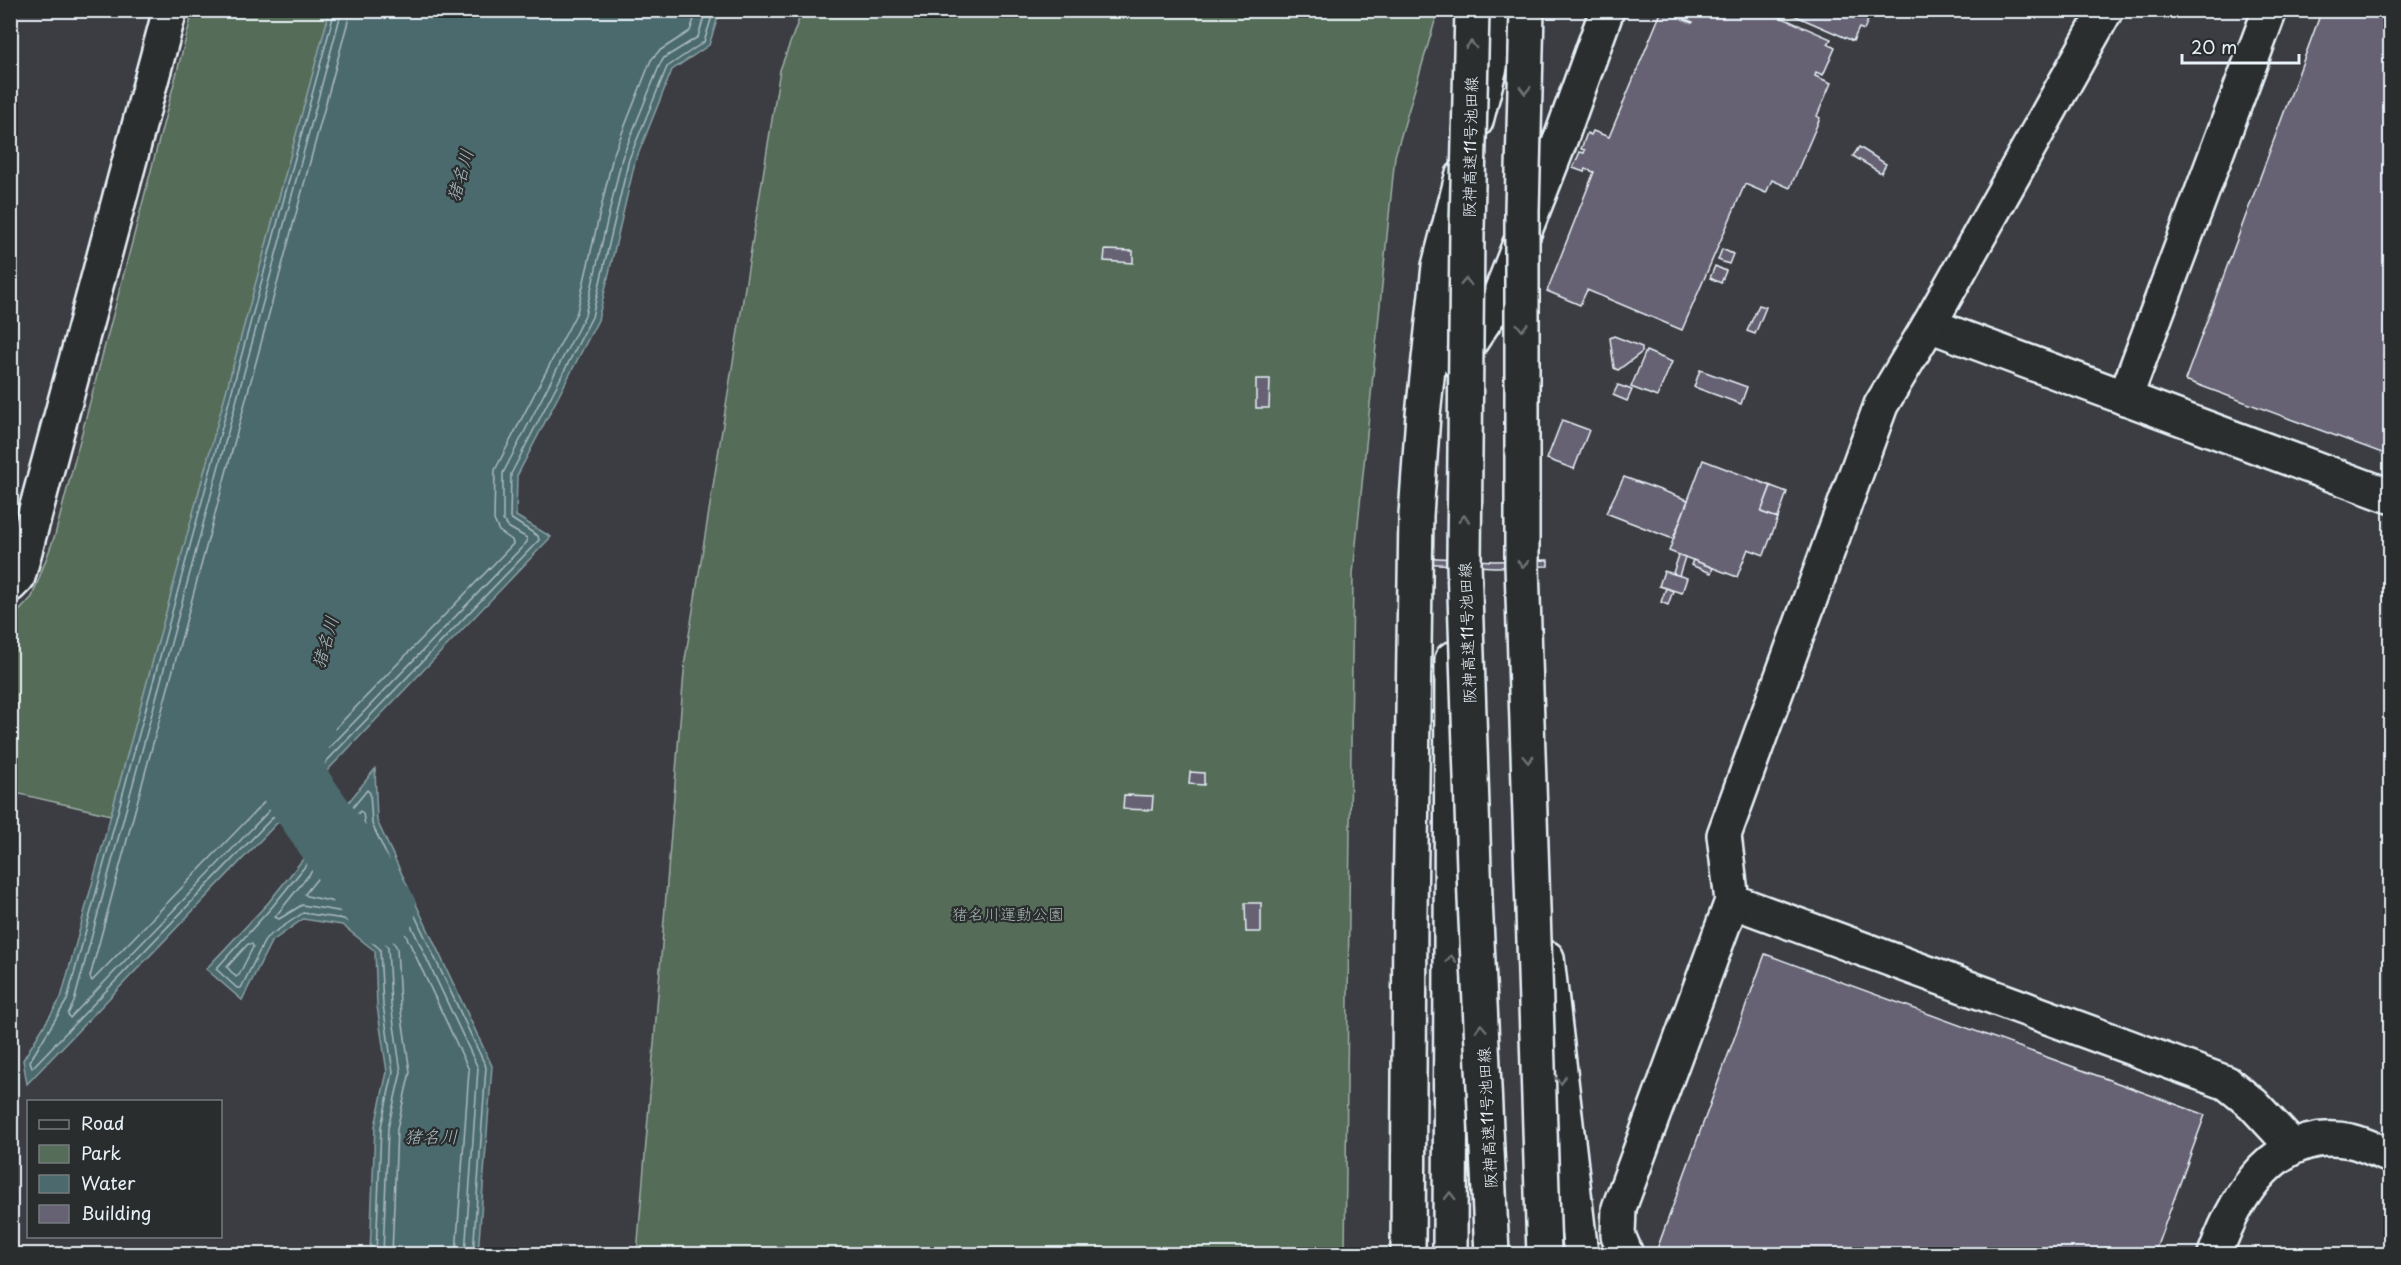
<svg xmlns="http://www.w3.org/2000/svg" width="2401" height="1265" font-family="'Playpen Sans','Klee One',sans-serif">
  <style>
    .green { fill: #556c58; stroke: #9eaea8; stroke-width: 1.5 }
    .water { fill: #4c6a6d; stroke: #8aa0a5; stroke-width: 1.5 }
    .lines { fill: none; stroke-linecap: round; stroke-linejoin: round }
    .shore { stroke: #aabbc0; stroke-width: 1.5 }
    .river { stroke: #4c6a6d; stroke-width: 70 }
    .building { fill: #666273; stroke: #e8f1f8; stroke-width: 1.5 }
    .minor-casing { stroke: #e8f1f8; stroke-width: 38 }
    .highway-casing { stroke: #e8f1f8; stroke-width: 38 }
    .minor { stroke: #2a2d2e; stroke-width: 33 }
    .highway { stroke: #2a2d2e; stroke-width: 33 }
    .highway-bridge-casing { stroke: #e8f1f8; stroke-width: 38; stroke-linecap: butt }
    .highway-bridge { stroke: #2a2d2e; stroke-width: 33 }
    .oneway { stroke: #6c7275 }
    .labels { text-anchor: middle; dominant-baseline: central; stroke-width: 4.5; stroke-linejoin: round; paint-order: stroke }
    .street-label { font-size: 16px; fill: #e8f1f8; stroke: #2a2d2e }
    .park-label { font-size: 16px; fill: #a6b5b0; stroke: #2a2d2e }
    .water-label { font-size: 18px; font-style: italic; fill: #aabbc0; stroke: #2a2d2e }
  </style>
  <rect width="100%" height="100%" fill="#3c3d43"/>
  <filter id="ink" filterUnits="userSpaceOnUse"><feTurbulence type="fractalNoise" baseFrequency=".0167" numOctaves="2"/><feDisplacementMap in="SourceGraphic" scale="12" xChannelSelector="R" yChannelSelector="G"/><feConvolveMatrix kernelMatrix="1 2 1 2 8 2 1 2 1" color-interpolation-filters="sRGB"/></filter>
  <g filter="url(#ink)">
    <g class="green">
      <polygon points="193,11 330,11 111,815 11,792 11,620 32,597 55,535"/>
      <polygon points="802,11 1438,11 1395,156 1353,574 1345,1254 637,1254 685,660 780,70"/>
    </g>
    <g class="water">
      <polygon points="330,10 720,11 709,45 672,70 635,162 598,320 517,476 516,516 551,537 27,1084 23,1060 61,998"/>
      <polygon points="375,769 377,821 492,1066 478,1254 370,1254 375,1126 387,1072 377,1006 375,951 342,925 303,919 271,942 242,1000 206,969 268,903"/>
    </g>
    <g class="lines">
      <g class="shore">
        <polyline points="335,10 67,1000 30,1061 32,1068 539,540 538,536 510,518 511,474 592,317 629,159 667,67 704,42 714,10"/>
        <polyline points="342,10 74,1002 68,1014 70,1018 527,542 527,538 508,527 503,520 503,473 585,315 622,158 660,64 664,58 698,37 706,10"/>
        <polyline points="351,10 90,977 92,981 513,544 512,540 499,531 494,520 495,470 577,312 613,156 651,60 659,51 690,31 697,10"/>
        <polygon points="248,944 252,944 253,947 239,975 236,977 227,967"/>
        <polyline points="376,1254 381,1127 393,1072 383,1005 380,949 344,919 303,913 266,938 241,988 237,988 216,969 272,907 367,790 370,793 372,824 486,1067 473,1254"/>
        <polyline points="383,1254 388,1128 401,1072 391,1005 388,948 383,941 344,912 302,905 279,919 275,917 360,811 363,813 365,827 478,1068 465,1254"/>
        <polyline points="392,1254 397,1129 410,1072 400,1004 397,948 389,934 353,906 307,896 305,894 355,831 358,833 469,1070 456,1254"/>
      </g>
      <polyline class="river" points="305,705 286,772 381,909"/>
    </g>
    <g class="building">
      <polygon points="1662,10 1692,23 1693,22 1685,19 1689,10 1764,10 1831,39 1828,44 1835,48 1823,75 1816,72 1815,76 1831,83 1817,116 1820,118 1790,188 1772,180 1766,193 1745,184 1682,330 1587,290 1580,305 1547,291 1594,172 1585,169 1584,172 1573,168 1580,152 1584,153 1585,150 1581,149 1587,133 1591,135 1593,131 1609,137"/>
      <polygon points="1782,10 1872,10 1864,30 1859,28 1853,41"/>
      <polygon points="2322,10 2390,10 2390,456 2185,380"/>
      <polygon points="1859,147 1886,164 1881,173 1853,156"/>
      <polygon points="1722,249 1733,254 1729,264 1718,260"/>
      <polygon points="1105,250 1133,251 1133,263 1104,261"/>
      <polygon points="1715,266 1726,271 1721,283 1710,278"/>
      <polygon points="1759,305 1766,307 1755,334 1747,331"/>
      <polygon points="1614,336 1642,347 1642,352 1618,370 1614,368 1610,338"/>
      <polygon points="1646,351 1672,362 1657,397 1631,387"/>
      <polygon points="1700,370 1747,387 1741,404 1694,387"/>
      <polygon points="1256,379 1270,379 1269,408 1256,408"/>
      <polygon points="1618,385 1632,390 1627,401 1613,395"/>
      <polygon points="1562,420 1589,430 1574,469 1547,459"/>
      <polygon points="1703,460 1771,486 1761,512 1778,518 1764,555 1748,549 1737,577 1669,551"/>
      <polygon points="1624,477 1688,500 1673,539 1606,513"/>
      <polygon points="1771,486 1787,492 1778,518 1761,512"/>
      <polygon points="1679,555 1685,557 1679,576 1673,573"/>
      <polygon points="1419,557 1494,561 1548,560 1548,566 1494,567 1419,563"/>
      <polygon points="1693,560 1713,568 1711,573 1691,565"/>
      <polygon points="1664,571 1687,578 1682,593 1659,586"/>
      <polygon points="1666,588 1673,591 1668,605 1661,602"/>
      <polygon points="1190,772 1204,773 1204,785 1189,784"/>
      <polygon points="1124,795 1153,796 1152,810 1123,809"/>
      <polygon points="1245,903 1261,903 1261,932 1246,932"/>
      <polygon points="1765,954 2205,1115 2154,1254 1663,1254 1656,1252"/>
    </g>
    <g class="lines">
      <g class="minor-casing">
        <g id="minor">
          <polyline points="2106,10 1929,325 2390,496"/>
          <polyline points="1476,121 1497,40 1508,10"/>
          <polyline points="1458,361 1497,302 1557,149 1607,10"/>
          <polyline points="2125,398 2270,10"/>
          <polyline points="10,585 18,577 170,10"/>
          <polyline points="1732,901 2227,1083 2253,1104 2293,1147"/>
          <polyline points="1408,1254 1410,912 1416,515 1423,415 1439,266 1462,177"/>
          <polyline points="1626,1254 1618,1235 1619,1208 1732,901 1724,835 1881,405 1929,325"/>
          <path d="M2215,1254c21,-59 62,-128 136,-113 13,3 27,10 39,15"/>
        </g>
      </g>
      <g class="highway-casing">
        <g id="highway">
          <polyline points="1547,958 1581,1254"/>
          <polyline points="1450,1254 1452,659"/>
        </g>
      </g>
      <use href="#minor" class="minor"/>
      <use href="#highway" class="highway"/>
      <g class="highway-bridge-casing">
        <g id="highway-bridge">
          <polyline points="1472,10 1467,228 1464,563 1475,899 1492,1254"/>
          <polyline points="1527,10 1522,211 1522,565 1544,1254"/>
        </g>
      </g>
      <use href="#highway-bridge" class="highway-bridge"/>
    </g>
    <defs><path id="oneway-chevron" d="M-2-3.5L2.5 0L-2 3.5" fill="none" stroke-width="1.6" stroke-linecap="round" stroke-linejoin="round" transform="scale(1.5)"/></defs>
    <g class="oneway">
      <use href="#oneway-chevron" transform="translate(1471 45) rotate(-89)"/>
      <use href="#oneway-chevron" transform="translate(1525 90) rotate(91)"/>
      <use href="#oneway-chevron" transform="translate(1466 282) rotate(-89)"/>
      <use href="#oneway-chevron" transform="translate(1522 327) rotate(90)"/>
      <use href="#oneway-chevron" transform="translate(1464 519) rotate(-89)"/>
      <use href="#oneway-chevron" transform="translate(1523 564) rotate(89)"/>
      <use href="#oneway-chevron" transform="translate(1528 759) rotate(88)"/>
      <use href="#oneway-chevron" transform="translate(1451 959) rotate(-90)"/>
      <use href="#oneway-chevron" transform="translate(1481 1028) rotate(-93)"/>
      <use href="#oneway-chevron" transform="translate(1561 1080) rotate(84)"/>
      <use href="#oneway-chevron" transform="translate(1450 1196) rotate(-90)"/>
    </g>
  </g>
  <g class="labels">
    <g class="street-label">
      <text transform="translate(1469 147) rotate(-89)">阪神高速11号池田線</text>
      <text transform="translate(1466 633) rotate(-92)">阪神高速11号池田線</text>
      <text transform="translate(1486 1118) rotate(-93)">阪神高速11号池田線</text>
    </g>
    <g class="park-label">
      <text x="1008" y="913">猪名川運動公園</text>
    </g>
    <g class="water-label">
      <text transform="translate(459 175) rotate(-74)">猪名川</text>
      <text transform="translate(324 642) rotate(-74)">猪名川</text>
      <text x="431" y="1135">猪名川</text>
    </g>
  </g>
  <rect width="2401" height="1265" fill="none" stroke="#2a2d2e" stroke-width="36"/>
  <rect x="18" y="18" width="2365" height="1229" fill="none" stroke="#e8f1f8" stroke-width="2" filter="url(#ink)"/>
  <rect x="27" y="1100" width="195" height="138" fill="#2a2d2e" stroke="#767b7f" stroke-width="1.5"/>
  <rect x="39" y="1120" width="30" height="9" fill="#2a2d2e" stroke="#767b7f" stroke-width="1.5"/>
  <text x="81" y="1130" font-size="18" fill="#e8f1f8">Road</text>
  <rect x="39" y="1145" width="30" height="18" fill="#556c58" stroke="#767b7f" stroke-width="1.5"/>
  <text x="81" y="1160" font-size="18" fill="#e8f1f8">Park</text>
  <rect x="39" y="1175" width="30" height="18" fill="#4c6a6d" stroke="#767b7f" stroke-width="1.5"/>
  <text x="81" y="1190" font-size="18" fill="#e8f1f8">Water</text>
  <rect x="39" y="1205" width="30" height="18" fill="#666273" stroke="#767b7f" stroke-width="1.5"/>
  <text x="81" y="1220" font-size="18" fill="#e8f1f8">Building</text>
  <path d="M2182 54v9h117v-9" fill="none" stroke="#e8f1f8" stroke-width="3"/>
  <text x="2191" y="54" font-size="18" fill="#e8f1f8" stroke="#2a2d2e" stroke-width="4.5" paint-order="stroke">20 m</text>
</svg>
